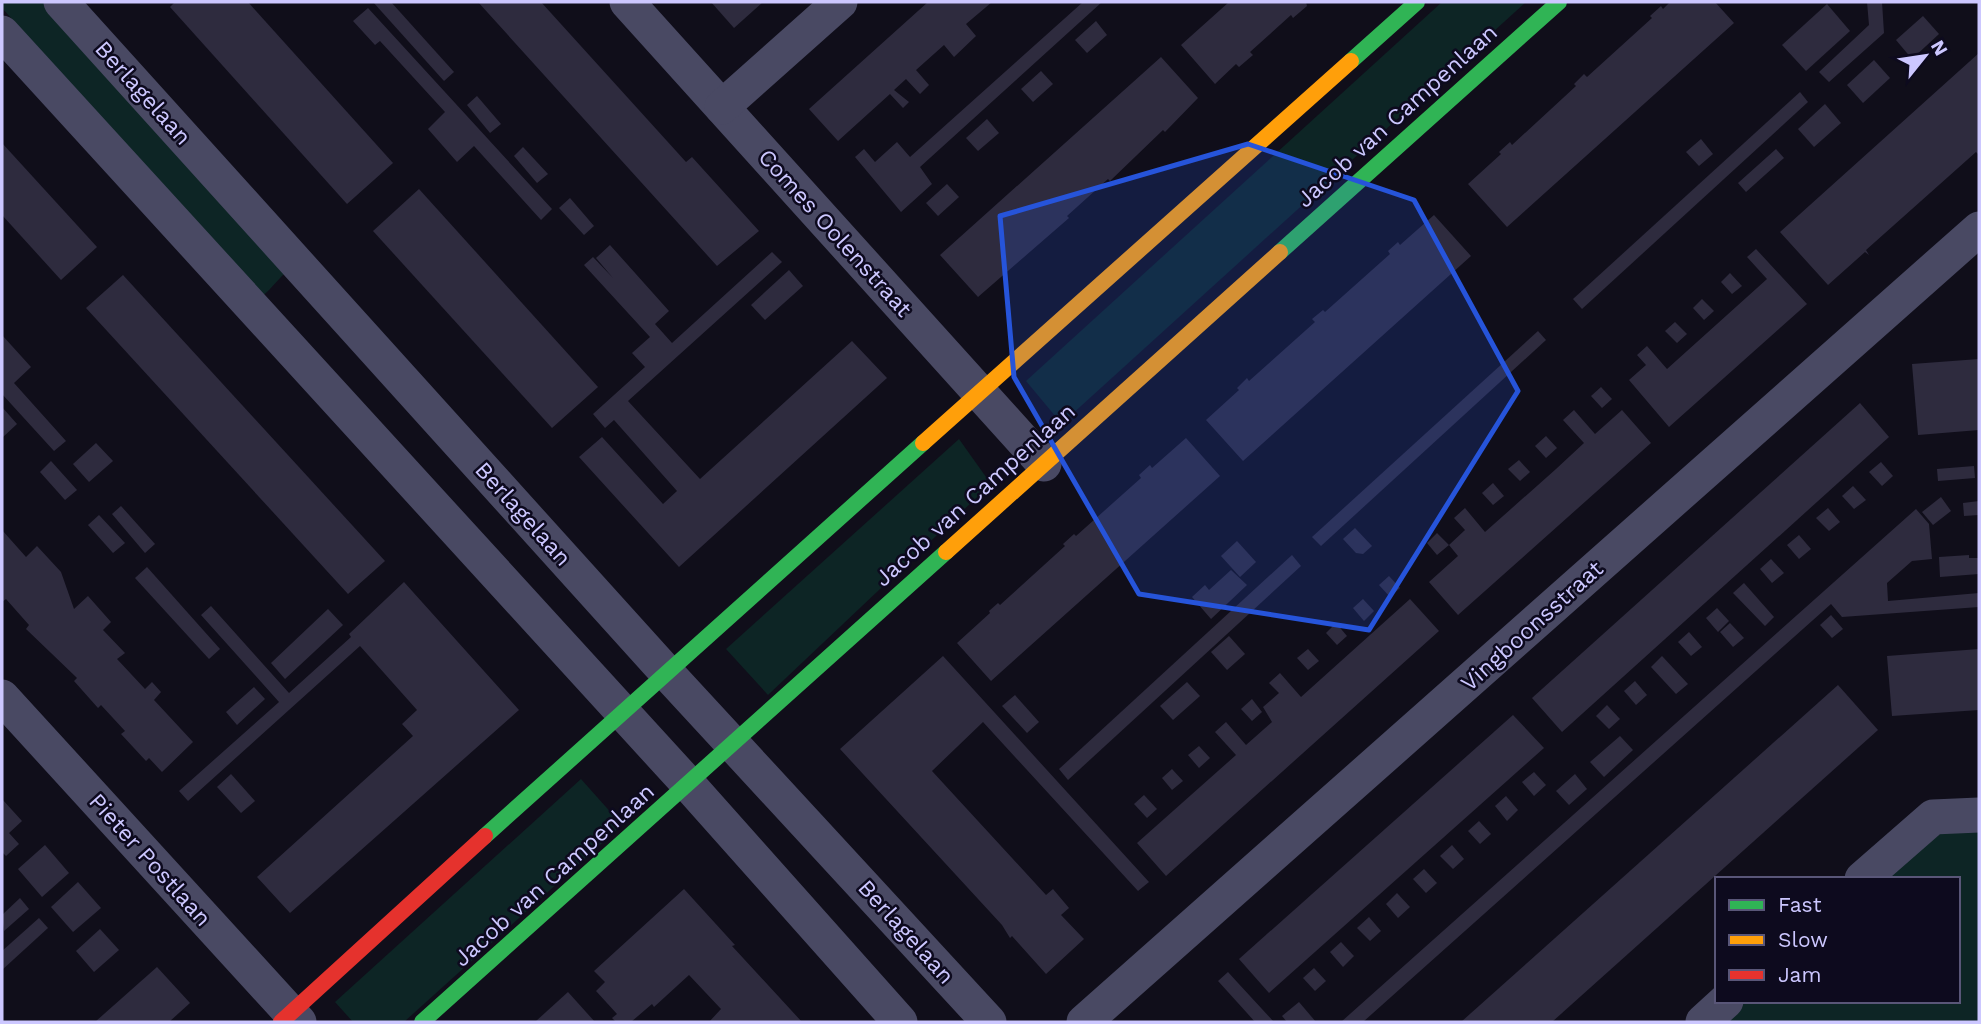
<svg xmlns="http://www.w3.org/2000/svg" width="1981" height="1024" font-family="'Work Sans',sans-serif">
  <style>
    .green { fill: #0d2525 }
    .building { fill: #2e2b3e }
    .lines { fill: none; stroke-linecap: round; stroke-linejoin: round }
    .street { stroke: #494963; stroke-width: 35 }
    .fast { stroke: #30b455; stroke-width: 16 }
    .slow { stroke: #ff9f0a; stroke-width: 16 }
    .jam { stroke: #e5322d; stroke-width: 16 }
    .marked { fill: #2654da; fill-opacity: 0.2; stroke: #2654da; stroke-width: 5; stroke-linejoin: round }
    .labels { text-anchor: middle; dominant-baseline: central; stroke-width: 5; stroke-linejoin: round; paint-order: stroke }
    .street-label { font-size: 23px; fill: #ccc7ff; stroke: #0d0a1e }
  </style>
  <rect width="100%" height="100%" fill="#100e1a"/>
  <g class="green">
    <path d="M2,2h42l245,268c-11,8 -16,18 -27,26l-260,-288z"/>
    <polygon points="1442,2 1526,2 1070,416 1056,417 1026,381"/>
    <polygon points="959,439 991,484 768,695 726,649"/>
    <polygon points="581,779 622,825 404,1022 353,1022 335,1002"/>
    <polygon points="1979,830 1979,1022 1722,1022 1746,1001 1958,1001 1958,879 1884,879 1941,833"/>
  </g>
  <g class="building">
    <polygon points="175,2 248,2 393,163 347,204 170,7"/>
    <polygon points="373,2 391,2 454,72 444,81"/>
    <polygon points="478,2 541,2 686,162 692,157 759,231 717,266"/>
    <polygon points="711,2 763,2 734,28"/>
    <polygon points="928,2 992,2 966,24 976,36 954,57 944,45 916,70 929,85 920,94 906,79 894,90 909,102 903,108 890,94 838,141 809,109"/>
    <polygon points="1083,2 1102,2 920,167 932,184 901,212 855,157 864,149 875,162 897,142 910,157"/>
    <polygon points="1229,2 1306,2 1307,6 1293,18 1291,15 1250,52 1253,55 1239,67 1236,64 1215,84 1181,45"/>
    <polygon points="1670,2 1715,2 1734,23 1507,227 1468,184 1501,154 1499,152 1510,142 1512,145 1576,86 1574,84 1584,74 1587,77 1652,18 1650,16 1661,6 1663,9"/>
    <polygon points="1867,2 1882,2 1884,33 1829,82 1819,72 1869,25"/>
    <polygon points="1827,4 1850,31 1806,71 1782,45"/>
    <polygon points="368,8 552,209 541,220 474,146 457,162 428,129 445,112 380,41 375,45 353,21"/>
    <polygon points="1923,16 1939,34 1912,59 1896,40"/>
    <polygon points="1096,21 1107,35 1087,53 1075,40"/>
    <polygon points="1979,53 1979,155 1976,152 1866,250 1869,255 1865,252 1828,285 1780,232"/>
    <polygon points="1161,57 1198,98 1165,132 1163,130 1110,181 1108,179 1067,216 1069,218 978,297 940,255"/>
    <polygon points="1874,60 1890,78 1863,103 1847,85"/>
    <polygon points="1041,71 1053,84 1033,102 1021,89"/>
    <polygon points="1800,92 1808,102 1582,309 1573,299"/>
    <polygon points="477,96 501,124 490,133 467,105"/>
    <polygon points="1825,104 1841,123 1814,147 1798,129"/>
    <polygon points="987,119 999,133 978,151 966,138"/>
    <polygon points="1701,139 1713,154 1699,166 1686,152"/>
    <polygon points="2,143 97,247 61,280 2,215"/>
    <polygon points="523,147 548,174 537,183 514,156"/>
    <polygon points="1776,149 1784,158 1746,192 1738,183"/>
    <polygon points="947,184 959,197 938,216 926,203"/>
    <polygon points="419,189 598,387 552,428 373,231"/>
    <polygon points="570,198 594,226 584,235 559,208"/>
    <polygon points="1434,215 1471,256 1243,461 1206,420 1239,390 1237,388 1247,378 1249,381 1315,322 1312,319 1323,310 1325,312 1390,254 1388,251 1398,242 1400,245"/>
    <polygon points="610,245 669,311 655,324 672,343 772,252 782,262 628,401 700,479 852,341 887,378 679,567 579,457 602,437 663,504 677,491 614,420 605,428 593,414 645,367 632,353 650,337 584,265 593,257 613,278 596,258"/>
    <polygon points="1756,249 1807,304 1669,427 1629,380 1646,365 1637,355 1647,346 1667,369 1767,279 1747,257"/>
    <polygon points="789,270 803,286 765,320 751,305"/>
    <polygon points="1730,273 1742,286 1732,294 1721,282"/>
    <polygon points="123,275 385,561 348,594 86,308"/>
    <polygon points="1702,299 1714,311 1704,320 1693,308"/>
    <polygon points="1675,322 1687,334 1677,343 1665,331"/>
    <polygon points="1538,331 1546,340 1321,546 1312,537"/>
    <polygon points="2,335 31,367 14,383 66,441 54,451 2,394"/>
    <polygon points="1979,359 1979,430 1918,435 1912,364"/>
    <polygon points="1601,387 1612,399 1602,408 1591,396"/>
    <polygon points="1860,403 1889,437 1562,732 1532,698"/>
    <polygon points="2,407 17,424 2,438"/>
    <polygon points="1574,410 1595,434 1622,410 1651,443 1458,615 1429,582 1458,556 1449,545 1437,555 1427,543 1437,533 1449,545 1465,530 1454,518 1465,508 1485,532 1556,469 1584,443 1563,420"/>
    <polygon points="1546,436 1557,448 1546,458 1535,446"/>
    <polygon points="1186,438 1220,476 991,681 957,643 990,613 989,611 998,603 1000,605 1065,546 1063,544 1074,534 1076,536 1141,478 1139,475 1150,465 1152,468"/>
    <polygon points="96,443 113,461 89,482 73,464"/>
    <polygon points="1519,460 1530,472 1520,481 1508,469"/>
    <polygon points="51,461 77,490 65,500 40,472"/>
    <polygon points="1881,462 1893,476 1882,486 1869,472"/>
    <polygon points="1974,466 1975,478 1938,481 1937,469"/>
    <polygon points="1493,483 1504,496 1493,505 1482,493"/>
    <polygon points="1853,486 1866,500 1854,509 1842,496"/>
    <polygon points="1941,497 1951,511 1933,525 1922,512"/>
    <polygon points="1979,501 1979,515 1964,516 1963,503"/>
    <polygon points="121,506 155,544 145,553 112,514"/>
    <polygon points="1828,508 1840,522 1829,531 1816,518"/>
    <polygon points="1916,509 1929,524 1932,559 1912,561 1887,583 1888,601 1979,593 1979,607 1842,617 1831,604 1363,1022 1341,1022"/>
    <polygon points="99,515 125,543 113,553 88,525"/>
    <polygon points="1355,528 1372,546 1363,554 1356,553 1343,539"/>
    <polygon points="2,530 26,557 37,546 61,572 74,609 88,596 111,622 103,630 125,653 117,659 145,689 152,682 161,692 154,700 193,742 162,772 149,758 146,761 121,734 125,731 101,705 98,708 74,681 77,678 75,676 26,629 29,625 6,599 2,602"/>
    <polygon points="1799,535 1811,549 1799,559 1787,545"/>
    <polygon points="1237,541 1256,562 1240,577 1221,556"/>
    <polygon points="1292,555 1301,566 1068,780 1059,769"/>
    <polygon points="1969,555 1969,558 1979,558 1979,574 1940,577 1939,557"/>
    <polygon points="1771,559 1784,573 1772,583 1760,569"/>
    <polygon points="147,567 220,649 209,659 135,578"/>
    <polygon points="1231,570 1247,585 1211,619 1192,597 1205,585 1209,590"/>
    <polygon points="1389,576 1400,588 1390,597 1379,585"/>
    <polygon points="404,582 519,710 290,913 257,877 413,736 402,724 417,710 360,646 188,801 179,791 279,702 201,615 211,606 289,693 351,637 349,634"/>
    <polygon points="1744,583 1774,617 1765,626 1733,593"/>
    <polygon points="1363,599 1374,611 1364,621 1353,608"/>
    <polygon points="1410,599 1439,631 1166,876 1137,843 1236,755 1215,732 1226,722 1246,745 1272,722 1263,707 1279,693 1269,683 1280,673 1301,697"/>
    <polygon points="1717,608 1729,621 1718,632 1706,618"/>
    <polygon points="328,609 343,625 285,679 271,663"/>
    <polygon points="1831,615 1843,629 1832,638 1820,625"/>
    <polygon points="1336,623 1347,636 1337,645 1326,633"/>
    <polygon points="1730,623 1744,638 1733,647 1720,632"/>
    <polygon points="1689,632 1702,647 1691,656 1678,642"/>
    <polygon points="1229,636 1245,654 1227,670 1211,652"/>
    <polygon points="1308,649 1319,661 1308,670 1297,658"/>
    <polygon points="1979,649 1979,710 1892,716 1887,656"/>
    <polygon points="943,656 1149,882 1138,891 983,722 932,771 1046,895 1053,889 1069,908 1061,915 1084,939 1046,974 1012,936 1010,938 1002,925 840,749"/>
    <polygon points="1662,656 1688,684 1676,694 1651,667"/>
    <polygon points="1635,681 1647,695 1636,705 1624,691"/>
    <polygon points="1187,682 1200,696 1173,720 1160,706"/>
    <polygon points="1838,685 1878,730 1552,1022 1461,1022"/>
    <polygon points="254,687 265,699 237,725 226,712"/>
    <polygon points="1015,695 1039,722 1027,733 1002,706"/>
    <polygon points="1252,699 1262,712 1252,721 1241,709"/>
    <polygon points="1607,705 1620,719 1609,729 1596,716"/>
    <polygon points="1513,715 1544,748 1269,993 1239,959"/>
    <polygon points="1620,736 1633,750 1604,777 1590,762"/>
    <polygon points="1199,746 1210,758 1199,768 1188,755"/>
    <polygon points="1172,769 1183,781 1172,790 1162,778"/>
    <polygon points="1534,772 1546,785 1534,796 1522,782"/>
    <polygon points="231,774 255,801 241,813 217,787"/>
    <polygon points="1575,774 1587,789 1569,805 1556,791"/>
    <polygon points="1144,795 1157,809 1147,818 1134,804"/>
    <polygon points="1506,796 1518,810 1507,821 1495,806"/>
    <polygon points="2,799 22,821 9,833 19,844 6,856 2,852"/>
    <polygon points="1479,821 1491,834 1480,844 1468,831"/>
    <polygon points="45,845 69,873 42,897 18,869"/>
    <polygon points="1452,845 1464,859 1453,869 1440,856"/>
    <polygon points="1424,869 1437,883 1426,893 1413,879"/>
    <polygon points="78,882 101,908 73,932 51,907"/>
    <polygon points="684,889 735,945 732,946 802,1022 709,1022 721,1009 689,975 654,1007 652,1004 631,1022 616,1022 612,1018 617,1014 596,991 605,982 594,971"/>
    <polygon points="1397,893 1410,907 1398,918 1386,904"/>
    <polygon points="20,898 29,909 4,931 2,915"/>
    <polygon points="1369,917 1381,931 1370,941 1357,928"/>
    <polygon points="39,918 48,928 2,970 2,951"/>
    <polygon points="100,929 119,950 94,972 76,951"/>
    <polygon points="1341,942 1354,956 1343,967 1330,952"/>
    <polygon points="157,967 190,1003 169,1022 95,1022"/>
    <polygon points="1314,968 1326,981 1315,991 1303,978"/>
    <polygon points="1228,972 1238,983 1274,1022 1255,1022 1247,1013 1218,981"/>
    <polygon points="568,992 595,1022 535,1022"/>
    <polygon points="1299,1002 1316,1022 1287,1022 1282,1016"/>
  </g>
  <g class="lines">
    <g class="street">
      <polyline points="61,2 667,673 989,1022"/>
      <polyline points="627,2 1044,464"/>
      <polyline points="2,33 689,785 900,1022"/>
      <polyline points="722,107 840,2"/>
      <polyline points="2,697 299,1022"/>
      <polyline points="1862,879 1933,817 1979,815"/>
      <polyline points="1084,1022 1979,229"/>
      <polyline points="1703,1022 1726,1001"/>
    </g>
    <g class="fast">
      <polyline points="1351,61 1417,2"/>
      <polyline points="1280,252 1559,2"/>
      <polyline points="485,836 923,443"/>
      <polyline points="422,1022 946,552"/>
    </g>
    <g class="slow">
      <polyline points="923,443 1351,61"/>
      <polyline points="946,552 1280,252"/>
    </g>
    <polyline class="jam" points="281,1022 485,836"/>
  </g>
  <path class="marked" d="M1248,144l166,56 104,191 -149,239 -230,-36 -125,-217 -14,-161z"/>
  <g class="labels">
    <g class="street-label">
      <text transform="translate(143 93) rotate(48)">Berlagelaan</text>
      <text transform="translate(1397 116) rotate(-42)">Jacob van Campenlaan</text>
      <text transform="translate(835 233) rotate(48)">Comes Oolenstraat</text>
      <text transform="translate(975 495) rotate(-42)">Jacob van Campenlaan</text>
      <text transform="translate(523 514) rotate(48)">Berlagelaan</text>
      <text transform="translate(1532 626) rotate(-42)">Vingboonsstraat</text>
      <text transform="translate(150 860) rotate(48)">Pieter Postlaan</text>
      <text transform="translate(554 875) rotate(-42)">Jacob van Campenlaan</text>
      <text transform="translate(906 932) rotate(48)">Berlagelaan</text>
    </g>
  </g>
  <rect width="1981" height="1024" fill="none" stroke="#ccc7ff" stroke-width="7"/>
  <rect x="1715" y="877" width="245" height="126" fill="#0d0a1e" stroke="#595678" stroke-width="2"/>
  <rect x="1729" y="900" width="35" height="10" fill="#30b455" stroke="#595678" stroke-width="2"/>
  <text x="1778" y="912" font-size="21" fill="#ccc7ff">Fast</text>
  <rect x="1729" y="935" width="35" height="10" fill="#ff9f0a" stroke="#595678" stroke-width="2"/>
  <text x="1778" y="947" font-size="21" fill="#ccc7ff">Slow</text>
  <rect x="1729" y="970" width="35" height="10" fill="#e5322d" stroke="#595678" stroke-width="2"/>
  <text x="1778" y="982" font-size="21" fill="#ccc7ff">Jam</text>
  <g transform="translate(1925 56) rotate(60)" stroke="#0d0a1e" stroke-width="5" paint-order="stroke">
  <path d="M0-5L12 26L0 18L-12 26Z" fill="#ccc7ff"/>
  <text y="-10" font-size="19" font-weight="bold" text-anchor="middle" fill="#ccc7ff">N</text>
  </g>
</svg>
